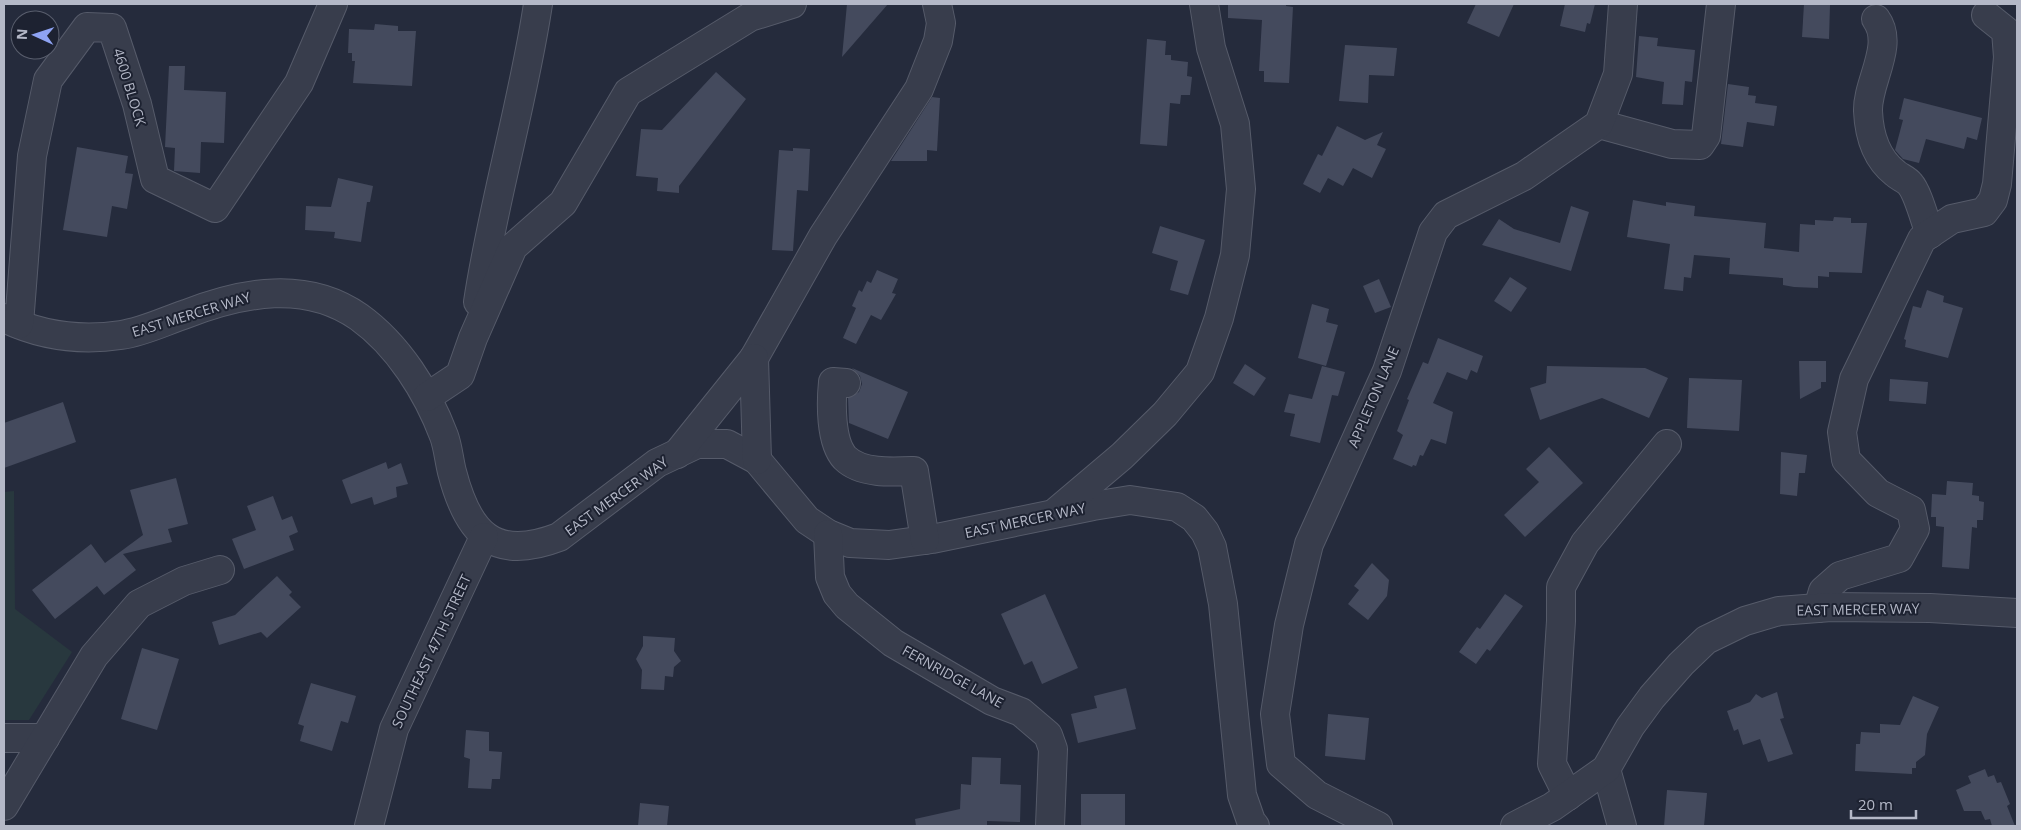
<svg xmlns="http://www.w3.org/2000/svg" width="2021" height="830" font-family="'Open Sans',sans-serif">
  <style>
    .green { fill: #28383e }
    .building { fill: #444a5d }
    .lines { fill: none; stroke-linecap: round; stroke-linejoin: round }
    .minor-casing { stroke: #565b6a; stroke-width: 30 }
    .minor { stroke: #383d4c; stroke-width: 28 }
    .labels { text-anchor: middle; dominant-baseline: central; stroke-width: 4; stroke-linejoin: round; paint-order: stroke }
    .street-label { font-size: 14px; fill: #b4b8c7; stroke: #1d2231 }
  </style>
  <rect width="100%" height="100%" fill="#252b3c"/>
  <polygon class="green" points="14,491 15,609 72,652 29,720 4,720 4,492"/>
  <g class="building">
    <polygon points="847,4 888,4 842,57"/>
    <polygon points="1228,4 1286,4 1286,6 1293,7 1289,83 1264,82 1264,71 1259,71 1262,20 1228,18"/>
    <polygon points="1476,4 1514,4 1499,37 1467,23"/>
    <polygon points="1565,4 1595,4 1590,24 1587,23 1585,32 1560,26"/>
    <polygon points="1804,4 1830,5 1829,39 1802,37"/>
    <polygon points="375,24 398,26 398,31 416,31 412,86 353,83 355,61 352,61 352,53 348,53 349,29 374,30"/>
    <polygon points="1639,36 1658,38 1657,46 1695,50 1692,82 1685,81 1683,105 1662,104 1664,82 1636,77"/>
    <polygon points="1147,39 1166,41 1165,55 1171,55 1171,60 1188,62 1187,76 1192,77 1190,95 1181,95 1180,104 1170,103 1167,146 1140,144"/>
    <polygon points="1345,45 1397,48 1394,76 1369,75 1368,103 1339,101"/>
    <polygon points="169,66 185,66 184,90 226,92 224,143 201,142 200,173 174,171 175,148 165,147"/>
    <polygon points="716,72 746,99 679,186 679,193 657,191 658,178 636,176 641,129 662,130"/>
    <polygon points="1728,84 1749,87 1748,95 1756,96 1755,103 1777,106 1774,126 1747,122 1743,147 1721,144"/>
    <polygon points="932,97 940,98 937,151 927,150 927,161 891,161"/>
    <polygon points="1904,98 1982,118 1977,140 1967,137 1964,149 1926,139 1919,163 1903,159 1895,150 1903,120 1899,119"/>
    <polygon points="1337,126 1365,140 1383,132 1377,145 1386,149 1372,178 1353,168 1343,186 1328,178 1320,193 1303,184 1318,154 1322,156"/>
    <polygon points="77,147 128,156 125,173 133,174 127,209 112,206 107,237 63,230"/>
    <polygon points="793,148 810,149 808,191 797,190 793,251 772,250 779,150 793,151"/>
    <polygon points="338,178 373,186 370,202 367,202 361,242 334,238 335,232 305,230 306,206 331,207"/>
    <polygon points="1633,200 1666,206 1666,202 1695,206 1694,216 1766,223 1764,248 1799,252 1800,224 1815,225 1815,220 1833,221 1834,217 1851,218 1851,223 1867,223 1862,273 1829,272 1829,277 1818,276 1818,288 1794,287 1783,285 1783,278 1729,274 1730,258 1694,255 1691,278 1684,277 1683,291 1664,289 1670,244 1627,237"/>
    <polygon points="1571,206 1589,212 1571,271 1482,245 1499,219 1514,229 1560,243"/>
    <polygon points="1160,226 1205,240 1188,295 1170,290 1178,261 1152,253"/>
    <polygon points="877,270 898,279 892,293 896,294 881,320 871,315 856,344 843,338 856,308 852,306 859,290 862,292 867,281 871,283"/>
    <polygon points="1510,277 1527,288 1511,312 1494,301"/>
    <polygon points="1379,279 1391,307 1375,313 1363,286"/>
    <polygon points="1927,290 1944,296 1943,302 1963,308 1948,358 1905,347 1906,340 1904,339 1913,306 1921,308"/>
    <polygon points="1312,304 1329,309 1326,322 1338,325 1326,366 1298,358"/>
    <polygon points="1438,338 1483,356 1477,373 1471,370 1467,380 1447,372 1433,403 1453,412 1446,444 1431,439 1423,456 1420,455 1416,466 1413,465 1412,467 1393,459 1403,435 1397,431 1409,400 1407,399 1423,362 1428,364"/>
    <polygon points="1799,361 1826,361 1826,382 1821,382 1821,388 1800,399"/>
    <polygon points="1245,364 1266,378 1254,396 1233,383"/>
    <polygon points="1322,366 1345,372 1338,396 1332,395 1320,443 1290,436 1295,414 1284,412 1289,394 1312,399"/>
    <polygon points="1547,366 1645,368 1668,378 1649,418 1602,398 1540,420 1530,388 1546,383"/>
    <polygon points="852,368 908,392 888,439 849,423 848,398 859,392 862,384 860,376"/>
    <polygon points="1689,378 1742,380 1739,431 1687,428"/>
    <polygon points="1890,379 1928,382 1926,404 1889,401"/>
    <polygon points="63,402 76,442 4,468 4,423"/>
    <polygon points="1549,447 1583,483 1525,537 1504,515 1539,482 1526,469"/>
    <polygon points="1781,452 1807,455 1805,473 1799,473 1797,496 1780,494"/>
    <polygon points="386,462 388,469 401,463 408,484 396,487 397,497 374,505 372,497 351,504 342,480"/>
    <polygon points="176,478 188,524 168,529 172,542 123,554 136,570 104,595 97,586 55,619 32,590 91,544 105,563 143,535 130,490"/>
    <polygon points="1947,481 1973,483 1972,495 1979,496 1979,501 1984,502 1983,520 1977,520 1977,528 1972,527 1969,569 1942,567 1944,527 1936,526 1936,517 1931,517 1932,494 1946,495"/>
    <polygon points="273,496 282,520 292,516 298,532 289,536 294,550 244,569 232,539 256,530 247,506"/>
    <polygon points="1372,563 1389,580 1387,596 1368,620 1348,604 1359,590 1354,586"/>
    <polygon points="277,576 292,592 289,595 301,607 267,638 261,632 219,645 212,622 235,615"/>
    <polygon points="1045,594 1078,668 1042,684 1032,661 1024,665 1001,614"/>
    <polygon points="1505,594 1523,606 1490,651 1487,649 1476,664 1459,652 1477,627 1480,629"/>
    <polygon points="643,636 675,638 674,651 681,661 674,667 673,677 665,676 664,690 641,689 642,670 636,659 643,646"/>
    <polygon points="142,648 179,659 157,730 121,719"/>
    <polygon points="311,683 356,696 348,723 341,721 332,751 300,741 304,726 298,724"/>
    <polygon points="1126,688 1136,729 1078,743 1071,714 1097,708 1094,696"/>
    <polygon points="1777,692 1784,718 1780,719 1793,754 1768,762 1760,739 1743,745 1738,729 1734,731 1727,711 1750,702 1756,694 1762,698"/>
    <polygon points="1913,696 1939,707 1927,734 1925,755 1916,762 1916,768 1912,768 1912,774 1855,771 1856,744 1860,744 1861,732 1880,733 1880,724 1900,725"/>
    <polygon points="1328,714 1369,718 1365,760 1325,756"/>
    <polygon points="466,730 489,732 489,751 502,752 500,779 492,779 491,789 468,788 470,759 464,757"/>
    <polygon points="972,757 1001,758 1000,784 1021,785 1020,822 987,821 987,826 916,826 915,819 960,809 961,784 971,785"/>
    <polygon points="1985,769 1988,777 1994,775 1997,783 2001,782 2010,804 2007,806 2015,826 1992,826 1990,819 1985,820 1981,811 1964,811 1956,790 1971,783 1968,776"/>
    <polygon points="1667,790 1707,793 1704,826 1664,826"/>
    <rect x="1081" y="794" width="44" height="32"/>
    <polygon points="640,803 669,806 667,826 638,826"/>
  </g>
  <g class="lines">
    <g class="minor-casing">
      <g id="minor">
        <path d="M1876,19c19,26 -9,63 -8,92 1,24 8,47 27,62 4,4 11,6 15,11 8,9 15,37 20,50"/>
        <polyline points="1599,124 1672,144 1700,145 1706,136 1721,4"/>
        <path d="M478,302c15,-100 45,-198 60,-298"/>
        <path d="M4,318c37,18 76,23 117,17 22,-3 44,-14 65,-21 57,-22 120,-34 173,3 39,28 68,74 85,119 4,11 5,24 8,36 16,62 42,90 107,65l98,-74 40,-19h30l30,16 50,60 21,14 22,9 39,2 43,-6 161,-33 37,-6 47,7 17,11 11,14 7,15 11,57 19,191 9,26 4,5"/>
        <polyline points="19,324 32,156 48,80 87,27 112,28 137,104 155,179 215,208 299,83 333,4"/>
        <polyline points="754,358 823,236 919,89 938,41 941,23 937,4"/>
        <path d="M846,383l-13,-1c-2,20 -3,60 12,76 16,16 48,14 69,13l11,69"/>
        <polyline points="427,397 460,375 473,338 513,247 563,203 628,92 750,17 792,4"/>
        <polyline points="677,454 754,358 757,460"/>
        <polyline points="1057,511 1122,456 1165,414 1200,372 1219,318 1235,255 1241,189 1235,124 1211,48 1204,4"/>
        <polyline points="828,534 830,577 837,594 847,606 893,643 992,701 1021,712 1048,735 1053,749 1050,826"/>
        <polyline points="1818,608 1823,591 1840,576 1899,558 1915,529 1911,510 1878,493 1846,460 1842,432 1854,379 1922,239 1952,219 1984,212 1993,200 1997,184 2008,57 2006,31 1986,15"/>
        <polyline points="4,738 45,738"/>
        <polyline points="1606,769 1622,826"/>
        <polyline points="1568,796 1552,764 1561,621 1561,587 1585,543 1667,444"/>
        <polyline points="4,806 94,656 139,604 184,581 220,570"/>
        <polyline points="369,826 394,729 484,537"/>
        <polyline points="1378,826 1317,795 1281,764 1275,714 1289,625 1309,544 1387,371 1433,232 1446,215 1524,176 1599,124 1618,74 1623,4"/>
        <polyline points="1515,826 1552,807 1606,769 1630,727 1652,697 1681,664 1706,640 1745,621 1779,611 1831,607 1930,608 2017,613"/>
      </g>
    </g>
    <use href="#minor" class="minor"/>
  </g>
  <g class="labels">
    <g class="street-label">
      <text transform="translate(130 87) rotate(73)">4600 BLOCK</text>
      <text transform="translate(191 314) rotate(-17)">EAST MERCER WAY</text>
      <text transform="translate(1373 397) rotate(-67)">APPLETON LANE</text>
      <text transform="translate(616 496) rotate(-36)">EAST MERCER WAY</text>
      <text transform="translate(1025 520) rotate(-12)">EAST MERCER WAY</text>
      <text transform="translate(1858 609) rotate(-1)">EAST MERCER WAY</text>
      <text transform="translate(431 651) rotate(-65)">SOUTHEAST 47TH STREET</text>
      <text transform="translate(953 676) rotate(29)">FERNRIDGE LANE</text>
    </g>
  </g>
  <rect width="2021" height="830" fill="none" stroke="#b4b8c7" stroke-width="10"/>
  <g transform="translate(35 35) rotate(273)"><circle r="24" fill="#1d2231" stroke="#595e6d"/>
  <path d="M0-4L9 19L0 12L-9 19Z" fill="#8ea3f3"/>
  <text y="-8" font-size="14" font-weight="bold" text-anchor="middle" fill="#b4b8c7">N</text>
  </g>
  <path d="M1851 810v8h65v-8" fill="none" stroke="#b4b8c7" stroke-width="2.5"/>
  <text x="1858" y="810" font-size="15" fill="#b4b8c7" stroke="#1d2231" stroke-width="4" paint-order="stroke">20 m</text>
</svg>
